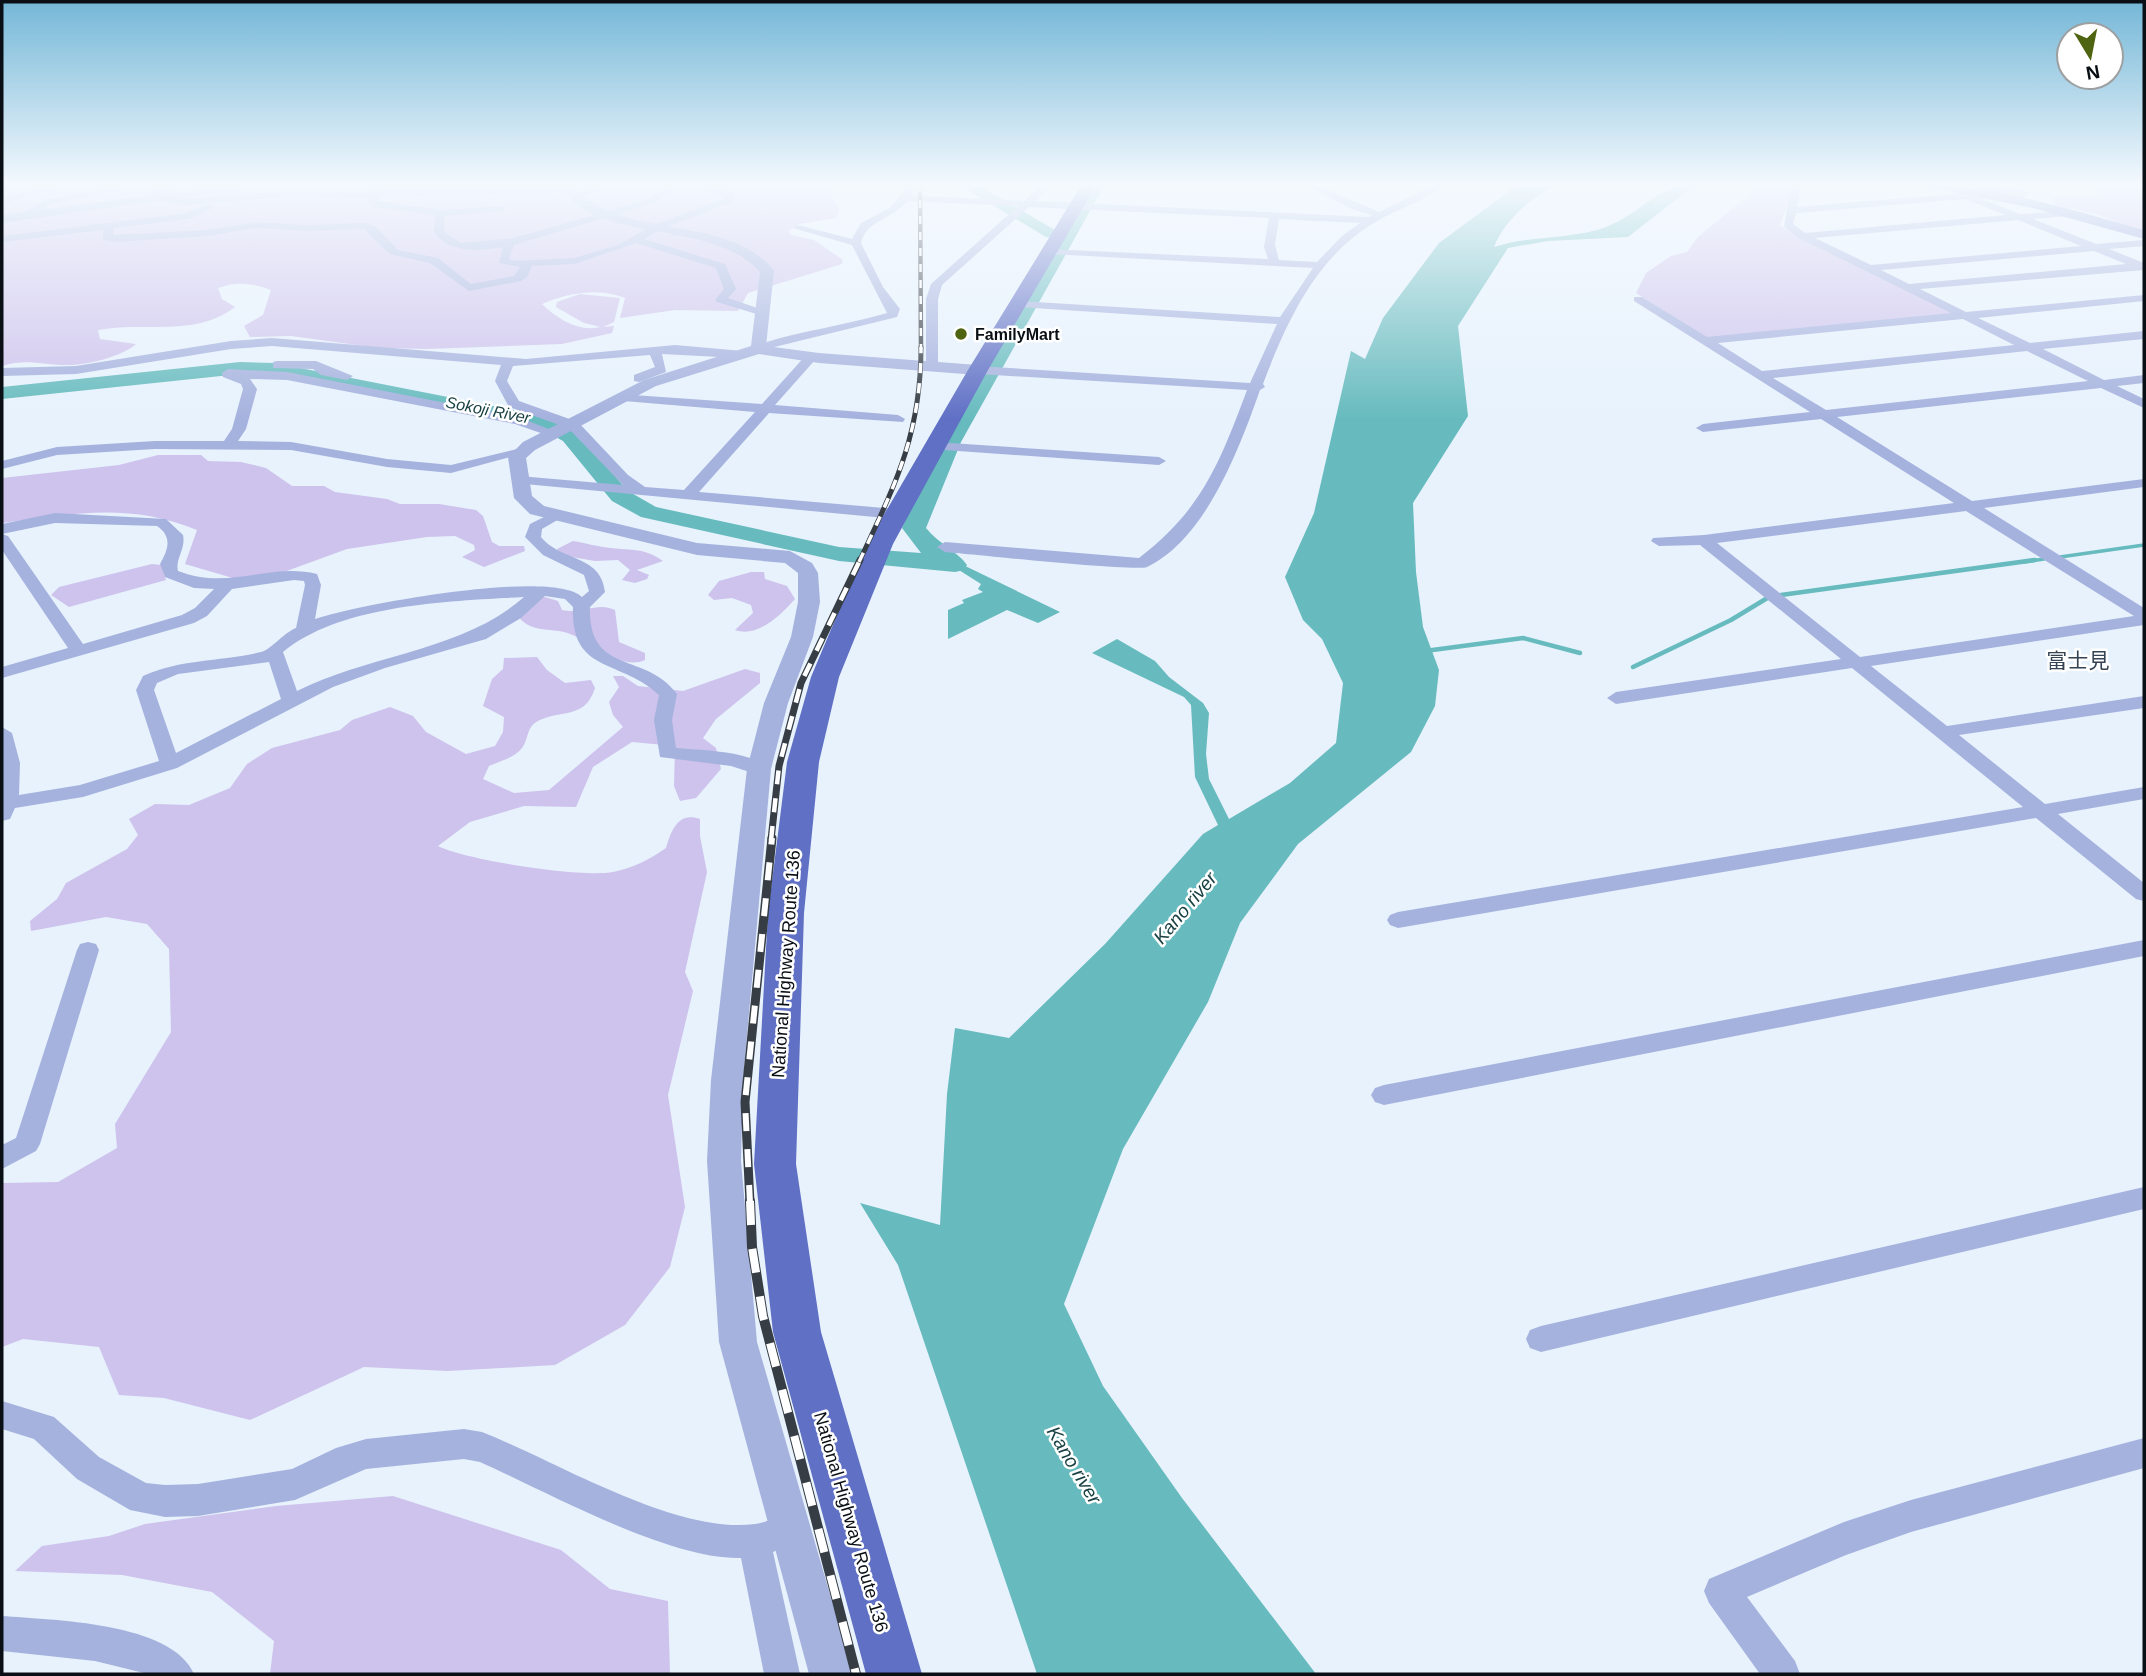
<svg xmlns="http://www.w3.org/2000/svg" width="2146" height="1676" font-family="Helvetica,'Noto Sans JP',sans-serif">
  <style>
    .green { fill: #cec3ec }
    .water { fill: #67bbbe }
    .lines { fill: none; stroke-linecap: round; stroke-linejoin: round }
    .stream-far1 { stroke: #67bbbe; stroke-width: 3.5 }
    .stream { stroke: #67bbbe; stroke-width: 4.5 }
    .river { fill: #67bbbe; fill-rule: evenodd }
    .minor { fill: #a6b2de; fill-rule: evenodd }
    .tertiary { fill: #a6b2de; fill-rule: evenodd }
    .secondary { fill: #8393d2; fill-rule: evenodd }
    .trunk { fill: #6070c5; fill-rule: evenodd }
    .rail-far4-casing { stroke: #363d44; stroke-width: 4.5 }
    .rail-far3-casing { stroke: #363d44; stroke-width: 5 }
    .rail-far2-casing { stroke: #363d44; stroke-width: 7 }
    .rail-far1-casing { stroke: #363d44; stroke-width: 9 }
    .rail-casing { stroke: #363d44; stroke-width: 10 }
    .rail-far4 { stroke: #fff; stroke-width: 2.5; stroke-dasharray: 8; stroke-linecap: butt }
    .rail-far3 { stroke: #fff; stroke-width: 3.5; stroke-dasharray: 10; stroke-linecap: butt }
    .rail-far2 { stroke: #fff; stroke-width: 4.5; stroke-dasharray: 14; stroke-linecap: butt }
    .rail-far1 { stroke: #fff; stroke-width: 6; stroke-dasharray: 18; stroke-linecap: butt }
    .rail { stroke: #fff; stroke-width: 8; stroke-dasharray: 24; stroke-linecap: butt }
    .poi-dot { fill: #4e6410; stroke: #fff; stroke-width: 2.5 }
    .labels { text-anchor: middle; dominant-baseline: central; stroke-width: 5; stroke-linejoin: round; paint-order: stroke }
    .far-poi-label { font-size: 16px; font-weight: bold; fill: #090f15; stroke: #fff; text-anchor: start }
    .far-water-label { font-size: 16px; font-style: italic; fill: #194143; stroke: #fff }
    .street-label { font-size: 18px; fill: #090f15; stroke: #fff }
    .water-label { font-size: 19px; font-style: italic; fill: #194143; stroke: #fff }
    .quarter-label { font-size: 21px; fill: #354352; stroke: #fff }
  </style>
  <rect width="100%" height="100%" fill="#e7f2fd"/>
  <g class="green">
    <path d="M2,184h825l6,5 -1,8 8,13 -4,8 -37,6 -11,7 3,4 23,5 29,20 -1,4 -94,29 -10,18 -63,-1 -55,8 5,-20c-26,-11 -58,-5 -83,6 17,16 36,28 59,23l-17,-4 -28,-16 1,-5 23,-8 40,4 -6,24 -11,5 11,-1 -2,7 -50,11 -135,5 -48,-1 -88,-12 -41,1 -6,-11 19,-11 8,-25c-18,-7 -35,-9 -53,-2l4,11 13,8c-40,31 -92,14 -137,23l2,9 36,5c-15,13 -49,21 -68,21 -25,0 -42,-7 -66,1z"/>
    <polygon points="1762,184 1793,187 1780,226 1957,314 1707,338 1636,293 1646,273 1671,256 1687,252 1698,237"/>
    <polygon points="2094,184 2144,184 2144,233 2096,214 2055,205 2053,199 2059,195 2094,197 2099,189"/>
    <path d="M158,455h43l7,6 33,1 25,6 26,18h32l11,6 52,7 13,5h39l37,6 7,6 9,26 7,4h25l1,5 -41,16 -22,-10 13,-7 -1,-5 -19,-9 -28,1 -80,12 -63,23 -48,7 -51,-15 12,-34c-69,-28 -124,-16 -195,-7v-45l117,-13z"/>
    <path d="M573,541c12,2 26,6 38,7 21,3 32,-1 52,13l-26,9 12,5 -2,4 -12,4 -13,-3 8,-10 -12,-10 -23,1 -35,-6 -3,-6z"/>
    <polygon points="152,564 161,565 166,580 69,607 51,595 59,587"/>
    <path d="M751,572h13l1,7 22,7 8,13c-15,17 -38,39 -60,31l18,-17 -2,-8 -19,-7 -18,2 -6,-5 11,-14z"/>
    <path d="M545,597l13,4 4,9c20,5 35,-9 53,0l4,32 26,11v7c-24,11 -51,-17 -75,-26 -16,-7 -39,0 -51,-17l20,-19z"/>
    <path d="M537,657l10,13 18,13 26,-3 4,8c-10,32 -34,21 -57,33 -12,6 -9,18 -16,27 -8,10 -22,13 -33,18l-6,13 31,14 35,-3 74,-63 -10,-12 -4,-13 10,-15 -6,-11h10l15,10 45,5 62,-22 15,4v10l-44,36 -13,19 13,10 5,21 -25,29 -16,3 -6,-15 1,-40 -43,-4 -39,25 -17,40 -52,-1 -54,16 -32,24c27,14 144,32 175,26 20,-4 36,-12 53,-24 5,-17 12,-37 34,-29v17l7,36 -22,100 8,19 -25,104 17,112 -15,60 -45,58 -70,40 -107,6 -84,-4 -114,53 -86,-22 -45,-3 -20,-48 -76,-8 -21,8v-164l56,-1 59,-34 -2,-24 56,-92 -2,-83 -22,-25 -41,-7 -75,14 -1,-10 27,-22 9,-16 61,-34 11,-14 -9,-16 26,-15 34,1 41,-17 17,-24 25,-16 68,-18 12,-10 38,-13 23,9 13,16 40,22 29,-8 8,-14 1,-15 -21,-11 9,-27 11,-10 1,-11z"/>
    <polygon points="393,1496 561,1550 610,1589 668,1601 670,1674 270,1674 274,1641 212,1592 122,1575 15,1571 42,1546 109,1536 145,1524 276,1506"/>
  </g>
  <g class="water">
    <path d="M1519,184h39c-26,13 -53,35 -64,63 36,-12 77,-7 112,-20 34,-13 53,-43 90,-43l-68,53 -80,4 -40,7 -50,78 10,90 -55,87 3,69 7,55 16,43 -4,36 -24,46 -113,92 -58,79 -32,79 -85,147 -59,155 39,82 79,112 134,176h-279l-139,-409 -38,-62 80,22 7,-131 8,-66 54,10 96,-94 98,-110 15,-9 -23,-48 -4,-72 -7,-8 -92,-44 25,-14 38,22 14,16 34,26 6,10 -3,41 3,25 20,40 61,-36 46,-40 7,-60 -21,-44 -19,-19 -18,-43 29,-64 37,-162 14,8 18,-41 56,-75z"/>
    <polygon points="959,563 1060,612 1038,623 1007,610 948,639 948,610 964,603 962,600 983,592 978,589 981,584 951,565"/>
  </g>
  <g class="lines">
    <g class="stream-far1">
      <polyline points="2060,557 2144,545"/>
      <polyline points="2023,562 2044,559"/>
    </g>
    <g class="stream">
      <polyline points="1781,595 2035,560"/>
      <polyline points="1425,651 1523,638 1580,653"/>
      <polyline points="1633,667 1731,620 1769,597"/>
    </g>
    <path class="river" d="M958,184h18l79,46 8,1 28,-47h14l-144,258 -35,86c13,16 32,24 41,37l-3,5 -9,2 -116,-11 -198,-44 -29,-16 -49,-60 -27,-15 -261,-51 -35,-1 -238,25v-12l238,-25 35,1 274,54 28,16 51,58 28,16 183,40 82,6 -19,-25 37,-86 119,-203 -12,-2z"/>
    <g class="minor">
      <polygon points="53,184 69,184 2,204 2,198"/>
      <polygon points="125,184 146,184 52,204 22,219 17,216 46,200"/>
      <path d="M169,184h16l-30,13 29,2 108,-9 35,3 52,-4 188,-3 5,3 -5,3 -187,5 -2,4 62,9 65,-4 -3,5 -57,5 -1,16 17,11 53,-5 135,-39 19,-15h11l-24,19 -141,42 -5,14 6,2 59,-3 44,-13 35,-20 73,-27 -22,-10v-4l27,7 4,10 -74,28 -17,10 81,25 11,25 -8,9 41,14 -6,4 -46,-14 -2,-2 9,-11 -8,-21 -80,-25 -61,21 -43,2 -5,11 -6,4 -52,10 -39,-28 -40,-9 -26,-25 -59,2 -49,-3 -50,8 -89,6 -14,-2v-10l-101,12v-6l185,-23 23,-10 3,5 -24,11 -75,9 -1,7 93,-5 50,-8 49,3 60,-2 10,3 23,24 40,8 33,26 43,-8 6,-9 -21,-4 4,-16c-26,4 -52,7 -69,-15l1,-17 -62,-8 -5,-6 2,-3 -78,-2 -108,9 -40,-6 6,-9z"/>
      <polygon points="598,184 611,184 580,199 572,197"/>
      <path d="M909,184l9,2 -7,9 113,6 19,-17h10l-18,17 334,16 3,-2 -20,-6 -49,-25h12l64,28 57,-28h12c-22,17 -52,25 -76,40 -57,35 -86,99 -109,160l2,3 -5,3c-20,57 -54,149 -113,177 -12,5 -176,-13 -202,-15l-8,-5 8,-5 194,16c63,-48 81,-96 108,-168l-269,-16 -6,-4 6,-4 272,17 27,-59 -258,-17 -6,-3 6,-3 261,16 33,-49 -263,-14 -5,-3 1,-2 222,10 -4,-12 5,-29 -240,-11 -87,78 -4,14v67l-6,4 -6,-4v-67l5,-15 87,-78 -111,-5c-14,18 -41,19 -46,42l22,44 17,22 -3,8 -143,35v-6c44,-15 89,-20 133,-33l-35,-68 -59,-17 5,-3 54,14 9,-16 29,-15zM1279,219l81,4 -18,13 -25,26 -38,-2 -4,-15z"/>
      <path d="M1791,184h10l-4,23 169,-14 54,21 51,-3 -4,5 -34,3 63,25 48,-4v6l-35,3 35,14v7l-224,19 46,23 178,-17v6l-166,17 52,25 114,-12v8l-101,10 61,31 40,-5v8l-27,3 27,13v9l-43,-20 -264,29 135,84 172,-22v8l-160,21 160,100v17l-273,41 76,60 197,-30v12l-185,27 86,69 99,-17v12l-86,15 86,69v18l-8,-2 -100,-81 -638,110 -8,-3 -3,-5 3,-5 8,-3 625,-105 -171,-139 -236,36 -9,-6 9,-6 225,-33 -141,-114 -41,1 -8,-5 2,-3 51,-3 250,-32 -133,-84 -118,13 -7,-4 7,-4 107,-12 -176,-111v-4h8l65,40 244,-24 -152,-75 -15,-11zM1965,199l41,16 -201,18 -12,-9 3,-11zM2018,220l63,26 -210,19 -56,-27zM2094,251l32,13 -217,20 -28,-14zM1963,319l51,26 -252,26 -44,-28zM2027,351l61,30 -262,29 -53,-32zM1966,511l168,105 -274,41 -143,-114z"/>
      <polygon points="1967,184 2024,190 2029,193 2017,203 2012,200 2016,195 1985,193"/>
      <polygon points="272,338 526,359 675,345 743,351 745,354 739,358 662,354 666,372 639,382 634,381 634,375 655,367 650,355 513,366 507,381 519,401 578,422 628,475 645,487 684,490 755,412 624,401 617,397 619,394 762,404 807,354 815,354 815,360 775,405 898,415 905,419 903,422 769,413 699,492 896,509 904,514 896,519 514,483 514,477 519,476 623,485 568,428 509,407 495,381 501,365 272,346 231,349 76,374 2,376 2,368 76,366 231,341"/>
      <polygon points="277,361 316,361 353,376 347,380 321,375 313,369 273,368 273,362"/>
      <polygon points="228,369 287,372 518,417 559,433 552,437 515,424 287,380 250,379 257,389 246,429 238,441 291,442 387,459 451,465 521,448 528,452 451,473 387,467 291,450 155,449 57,455 2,469 2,461 57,447 155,441 224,441 232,429 243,389 241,384 223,377 222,373"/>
      <polygon points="935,442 1159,457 1166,461 1159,465 930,449 930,443"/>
      <path d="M558,510l8,5 -24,14 -1,8c20,25 60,17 64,55l-15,15c-2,69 56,44 87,87l-5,26 4,28c23,2 78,3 93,21l-3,4 -7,2 -28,-9 -71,-9 -6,-37 5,-25c-37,-36 -89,-21 -86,-88l-8,-8 -20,-3 -24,22 -35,21 -101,29 -52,19 -156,81 -94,29 -68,11 -5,11 -8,2v-94l10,6 8,30 -1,32 61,-10 79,-24 -23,-71 7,-14c40,-18 77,-14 118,-24 10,-2 22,-19 35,-24l9,-43 -1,-4 -10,-1 -62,9 -25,27 -13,7 -192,55v-11l66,-19 -66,-98v-16l6,2 75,108 99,-29 13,-7 19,-19 -20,-1 -29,-11 -5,-13c8,-14 13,-27 -3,-38l-102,-3 -53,11v-10l53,-11 111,6 17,16c3,14 -8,24 -5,36 52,20 91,-9 139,3l4,11 -6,34c40,-14 238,-51 267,-22l7,-6 -5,-16 -41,-20 -18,-18 5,-13zM524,597c-61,54 -154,57 -227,94l-14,-39c58,-48 168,-51 241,-55zM269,662l12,37 -105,54 -22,-63 3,-7 21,-9z"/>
      <polygon points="2144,940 2144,956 1384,1105 1375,1102 1371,1095 1375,1088 1384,1085"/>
      <polygon points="88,942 96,944 99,950 40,1144 36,1151 2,1169 2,1145 16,1138 77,950 80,944"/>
      <polygon points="2144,1187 2144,1209 1541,1352 1530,1348 1526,1339 1530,1330 1541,1326"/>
      <path d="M2,1401l52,16 45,40 47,26 19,2 33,-1 94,-15 44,-21 30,-9 98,-10 18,3c74,29 194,103 273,92 12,-1 24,-9 35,-13l12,4 5,12 -5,12 -29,13 27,122h-36l-23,-116c-72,2 -194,-66 -261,-96l-16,-3 -98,10 -71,31 -97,16 -33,1 -35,-7 -53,-31 -43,-40 -32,-10z"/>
      <polygon points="2144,1438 2144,1468 1911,1532 1846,1555 1747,1597 1795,1661 1800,1674 1760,1674 1709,1603 1704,1591 1709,1579 1844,1522 1911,1500"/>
      <path d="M2,1616c50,4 170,6 192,58h-46l-53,-13 -93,-10z"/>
    </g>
    <g class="tertiary">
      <polygon points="239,184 275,184 2,223 2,215"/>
      <path d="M561,184h12c39,57 156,28 201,87l-8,75 53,7 159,12 8,5 -8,5 -159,-12 -60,-9 -103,32 -121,64 -9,8 6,38 12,10 153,37 93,8 22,12 6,10 2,29 -7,35 -25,66 -17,66 -28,311 -2,81 16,181 96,332h-44l-90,-332 -12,-181 4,-81 36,-311 17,-66 27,-66 7,-35v-29l-13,-10 -88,-8 -167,-41 -16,-16 -6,-41 15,-15 121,-62 107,-34 9,-74c-43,-49 -141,-31 -186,-70 -5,-4 -9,-12 -13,-18z"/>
    </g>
    <path class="secondary" d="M1911,184c80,0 157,25 233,46v9l-111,-31z"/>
    <polygon class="trunk" points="1082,184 1097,184 988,370 893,544 839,677 819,762 804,913 796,1164 821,1332 922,1674 866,1674 773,1332 754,1164 768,913 787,762 811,677 867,544 968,370"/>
    <g class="rail-far4-casing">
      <polyline id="rail-far4" points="920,184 921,349"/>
    </g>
    <g class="rail-far3-casing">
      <path id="rail-far3" d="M859,562c36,-77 62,-127 62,-215"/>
    </g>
    <g class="rail-far2-casing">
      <polyline id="rail-far2" points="771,840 779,766 801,683 860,560"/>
    </g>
    <g class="rail-far1-casing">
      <polyline id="rail-far1" points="750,1203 745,1102 772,838"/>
    </g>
    <g class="rail-casing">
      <polyline id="rail" points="750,1201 752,1247 763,1316 856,1674"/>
    </g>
    <use href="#rail-far4" class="rail-far4"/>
    <use href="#rail-far3" class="rail-far3"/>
    <use href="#rail-far2" class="rail-far2"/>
    <use href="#rail-far1" class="rail-far1"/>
    <use href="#rail" class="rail"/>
  </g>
  <linearGradient id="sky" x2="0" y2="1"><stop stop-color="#74b7d7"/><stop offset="0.44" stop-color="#f4f9fe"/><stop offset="1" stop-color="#f4f9fe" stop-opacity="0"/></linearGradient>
  <rect width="2146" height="419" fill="url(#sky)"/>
  <circle class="poi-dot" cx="961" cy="334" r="7"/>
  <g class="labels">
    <g class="far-poi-label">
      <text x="975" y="334">FamilyMart</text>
    </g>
    <g class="far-water-label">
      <text transform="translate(488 410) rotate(11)">Sokoji River</text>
    </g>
    <g class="street-label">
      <text transform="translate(786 964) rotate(-86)">National Highway Route 136</text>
      <text transform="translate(851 1522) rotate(74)">National Highway Route 136</text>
    </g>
    <g class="water-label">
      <text transform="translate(1185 908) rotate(-50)">Kano river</text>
      <text transform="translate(1074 1465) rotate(59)">Kano river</text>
    </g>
    <g class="quarter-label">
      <text x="2078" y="660">富士見</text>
    </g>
  </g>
  <rect width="2146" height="1676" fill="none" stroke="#090f15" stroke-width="7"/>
  <g transform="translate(2090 56) rotate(170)"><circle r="33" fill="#ffffff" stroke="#9d9fa1" stroke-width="2"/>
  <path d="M0-5L12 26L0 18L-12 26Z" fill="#4e6410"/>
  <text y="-10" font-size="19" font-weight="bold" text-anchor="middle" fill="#090f15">N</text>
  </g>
</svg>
